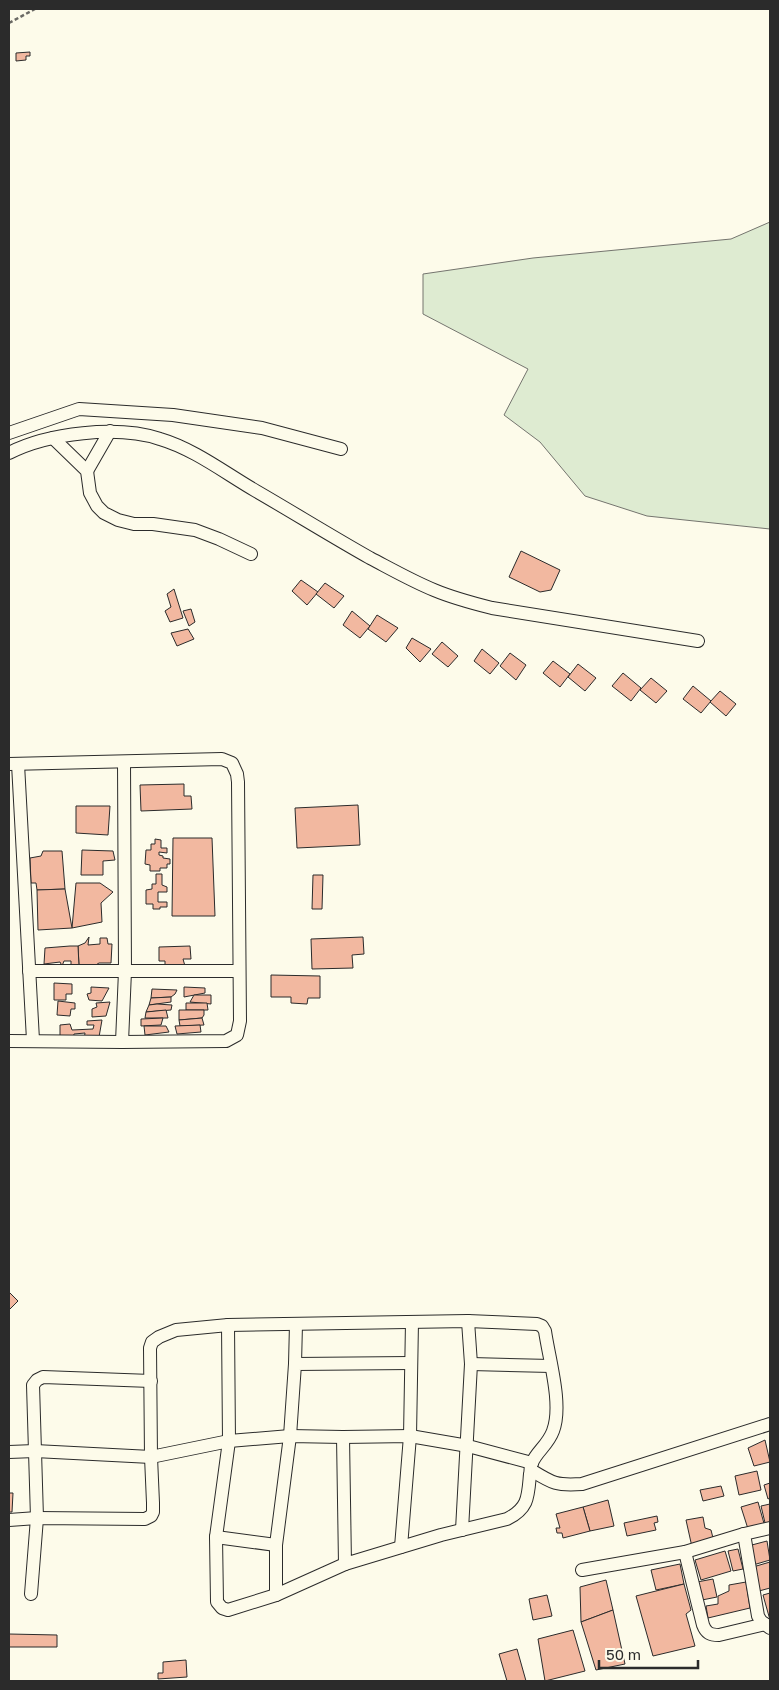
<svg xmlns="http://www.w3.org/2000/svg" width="779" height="1690" font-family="'Golos Text',sans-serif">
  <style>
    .green { fill: #deebd1; stroke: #74746e }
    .building { fill: #f2b8a0; stroke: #2b2b2b }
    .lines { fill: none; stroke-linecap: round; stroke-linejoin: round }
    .minor-casing { stroke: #2b2b2b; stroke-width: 14 }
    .path { stroke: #6a6964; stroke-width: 2.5; stroke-dasharray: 4 2.5; stroke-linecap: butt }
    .minor { stroke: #fdfbea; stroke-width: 12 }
  </style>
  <rect width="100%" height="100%" fill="#fdfbea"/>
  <polygon class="green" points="770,222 770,529 647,516 585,496 540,442 504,415 528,369 423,314 423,274 533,258 731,239"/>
  <g class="building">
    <polygon points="30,52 30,56 26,56 26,60 16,61 16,53"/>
    <polygon points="521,551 560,570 551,590 540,592 509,577"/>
    <polygon points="301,580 318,592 307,605 292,591"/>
    <polygon points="325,583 344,596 334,608 316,594"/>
    <polygon points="174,589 183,618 170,622 165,611 171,607 167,594"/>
    <polygon points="191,609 195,622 189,626 183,611"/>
    <polygon points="352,611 370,626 360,638 343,625"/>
    <polygon points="377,615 398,628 386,642 368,629"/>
    <polygon points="188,629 194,639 177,646 171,633"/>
    <polygon points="412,638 431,649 420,662 406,648"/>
    <polygon points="442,642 458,656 448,667 432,654"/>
    <polygon points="482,649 499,663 490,674 474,661"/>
    <polygon points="510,653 526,665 516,680 500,666"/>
    <polygon points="553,661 570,674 560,687 543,673"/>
    <polygon points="578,664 596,678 585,691 568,677"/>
    <polygon points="623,673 641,688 631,701 612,686"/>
    <polygon points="651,678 667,691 656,703 640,690"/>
    <polygon points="693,686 711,701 701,713 683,699"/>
    <polygon points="720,691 736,704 726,716 710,702"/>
    <polygon points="184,784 184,796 191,796 192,809 141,811 140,785"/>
    <polygon points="358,805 360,845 297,848 295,808"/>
    <polygon points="76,806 110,806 108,835 76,833"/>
    <polygon points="173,838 212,838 215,916 172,916"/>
    <polygon points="155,839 161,840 161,848 167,848 167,853 159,852 159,855 163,856 163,858 170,859 170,864 167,864 167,868 160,868 160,871 150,871 150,865 145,864 146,850 151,850 151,844 155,844"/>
    <polygon points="82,850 113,851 115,860 103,861 103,875 81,875"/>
    <polygon points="43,851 62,851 65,889 37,890 36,883 31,883 30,858 41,856"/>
    <polygon points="156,874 162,874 162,885 167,887 167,892 158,892 158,902 167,902 167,907 160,907 160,909 153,909 153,904 146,904 146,890 152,889 152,884 156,884"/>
    <polygon points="313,875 323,875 322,909 312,909"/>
    <polygon points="76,883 100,883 113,892 101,903 102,922 72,928"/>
    <polygon points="65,889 72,928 38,930 37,890"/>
    <polygon points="89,937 88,945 100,944 100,938 107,938 108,944 112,944 111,963 99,963 94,966 79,966 78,946 85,943"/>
    <polygon points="363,937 364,954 352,955 353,968 312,969 311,939"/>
    <polygon points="70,946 78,946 79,966 71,966 71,961 64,961 62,966 60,962 44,964 45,948"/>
    <polygon points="190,946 191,959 183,959 185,966 165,966 165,961 159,961 159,947"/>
    <polygon points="271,975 320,976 320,998 308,998 307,1004 291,1003 291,997 271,997"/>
    <polygon points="54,983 72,984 72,994 66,994 66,1000 54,1000"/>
    <polygon points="91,987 109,988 102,1001 89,1000 87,994 91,993"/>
    <polygon points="184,987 205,988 205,993 184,997"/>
    <polygon points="152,989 177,990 175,994 171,997 151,998"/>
    <polygon points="194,995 211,995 211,1004 190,1002"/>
    <polygon points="171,997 171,1002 149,1005 151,998"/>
    <polygon points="58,1001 75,1003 75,1009 71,1009 70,1016 57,1015"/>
    <polygon points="110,1002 106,1016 92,1017 92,1009 97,1007 96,1003"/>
    <polygon points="186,1003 207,1003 208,1010 186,1010"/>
    <polygon points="157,1004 172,1005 171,1010 146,1012 149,1005"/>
    <polygon points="166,1010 168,1018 145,1018 146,1012"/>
    <polygon points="179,1010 204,1010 204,1015 202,1018 179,1020"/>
    <polygon points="163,1018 161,1025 141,1026 141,1019"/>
    <polygon points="202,1018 204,1025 180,1026 179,1020"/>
    <polygon points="102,1020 99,1037 84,1041 85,1033 74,1034 73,1038 60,1038 60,1025 70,1024 72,1030 93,1029 94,1025 87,1025 87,1021"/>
    <polygon points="200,1025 201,1032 177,1034 175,1026"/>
    <polygon points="144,1026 166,1026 169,1032 145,1035"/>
    <polygon points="9,1292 18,1301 9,1310"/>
    <polygon points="765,1440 770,1462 754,1466 748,1448"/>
    <polygon points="757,1471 761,1490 739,1495 735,1476"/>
    <polygon points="770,1483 770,1498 768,1499 764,1485"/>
    <polygon points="721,1486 724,1496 703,1501 700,1490"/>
    <polygon points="9,1493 13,1493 12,1512 9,1512"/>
    <polygon points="608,1500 614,1526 590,1531 583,1507"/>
    <polygon points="758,1502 765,1527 749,1532 741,1507"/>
    <polygon points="770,1504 770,1526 766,1527 761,1506"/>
    <polygon points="583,1507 590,1531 563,1538 562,1533 557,1533 556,1528 560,1528 556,1514"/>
    <polygon points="657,1516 658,1522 654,1523 656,1530 627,1536 624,1523"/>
    <polygon points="703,1517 705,1528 711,1530 714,1542 692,1547 686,1520"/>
    <polygon points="767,1541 770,1560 753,1565 748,1546"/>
    <polygon points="738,1549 743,1569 733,1571 728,1551"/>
    <polygon points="725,1551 731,1571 701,1580 695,1560"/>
    <polygon points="770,1562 770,1588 759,1591 753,1567"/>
    <polygon points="680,1564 684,1584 656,1590 651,1570"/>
    <polygon points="713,1579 717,1597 702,1600 697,1582"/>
    <polygon points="606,1580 613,1610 581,1622 580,1587"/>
    <polygon points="746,1582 750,1608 708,1618 706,1606 718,1604 718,1596 729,1591 729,1585"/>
    <polygon points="684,1584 691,1610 686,1614 695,1646 653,1656 636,1596"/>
    <polygon points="770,1593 770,1620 763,1595"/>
    <polygon points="547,1595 552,1616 533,1620 529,1599"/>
    <polygon points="613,1610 625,1664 596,1670 581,1622"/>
    <polygon points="573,1630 585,1671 545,1681 538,1639"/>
    <polygon points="9,1634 57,1635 57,1647 9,1647"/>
    <polygon points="517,1649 526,1681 507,1681 499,1654"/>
    <polygon points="186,1660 187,1677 158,1679 158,1673 163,1673 163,1662"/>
  </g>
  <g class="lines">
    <g class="minor-casing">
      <g id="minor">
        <polyline points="9,433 79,409 173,415 262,428 341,449"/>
        <polyline points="53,438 87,471 90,493 97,506 104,513 118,520 134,524 153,524 195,530 219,539 251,554"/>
        <path d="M9,453c39,-20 108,-28 151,-14 34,10 65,34 96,52 38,22 75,45 114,67 21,11 42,23 64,32 19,8 38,13 58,18l206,33"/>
        <polyline points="87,471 110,431"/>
        <polyline points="9,764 222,759 232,763 237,774 238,782 240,1021 237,1035 226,1041 122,1042 9,1041"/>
        <polyline points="18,764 33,1040"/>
        <polyline points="29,971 239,971"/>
        <polyline points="122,1042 125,971 124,762"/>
        <polyline points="228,1325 229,1441 216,1537 217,1602 222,1608 228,1610 276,1595 345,1564"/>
        <polyline points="295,1364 296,1324"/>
        <polyline points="471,1364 551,1366"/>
        <polyline points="9,1452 35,1451 151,1457 229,1441 290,1436 343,1437 410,1436 468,1446 532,1463"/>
        <path d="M531,1470c21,13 25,16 51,14l188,-60"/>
        <path d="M9,1520l28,-2 108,1 6,-3 2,-4v-9l-2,-46 -1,-109 2,-6 7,-5 17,-7 52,-5 240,-4 69,3 5,2 3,5c4,28 18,74 8,100 -5,14 -17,21 -21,32 -2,3 -1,8 -2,11 -2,22 -1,34 -23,45l-66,16 -96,29 -2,-127"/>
        <polyline points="462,1530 471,1364 468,1321"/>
        <polyline points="744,1534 758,1616 761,1621 770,1628"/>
        <polyline points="216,1537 276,1545"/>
        <polyline points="401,1547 410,1436 412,1322"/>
        <path d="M685,1552l18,73c3,8 7,10 16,10l46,-11"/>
        <polyline points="582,1570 685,1552 744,1534 770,1528"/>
        <polyline points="31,1594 37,1518 33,1385 37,1380 43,1377 151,1381"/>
        <polyline points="276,1595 276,1545 290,1436 295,1364 411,1363"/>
      </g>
    </g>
    <polyline class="path" points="9,23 35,9"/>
    <use href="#minor" class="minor"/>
  </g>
  <rect width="779" height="1690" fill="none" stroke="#2b2b2b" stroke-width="20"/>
  <path d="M599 1660v8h99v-8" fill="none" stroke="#2b2b2b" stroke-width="2.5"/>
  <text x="606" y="1660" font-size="15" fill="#2b2b2b" stroke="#fdfbea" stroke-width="4" paint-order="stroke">50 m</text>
</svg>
